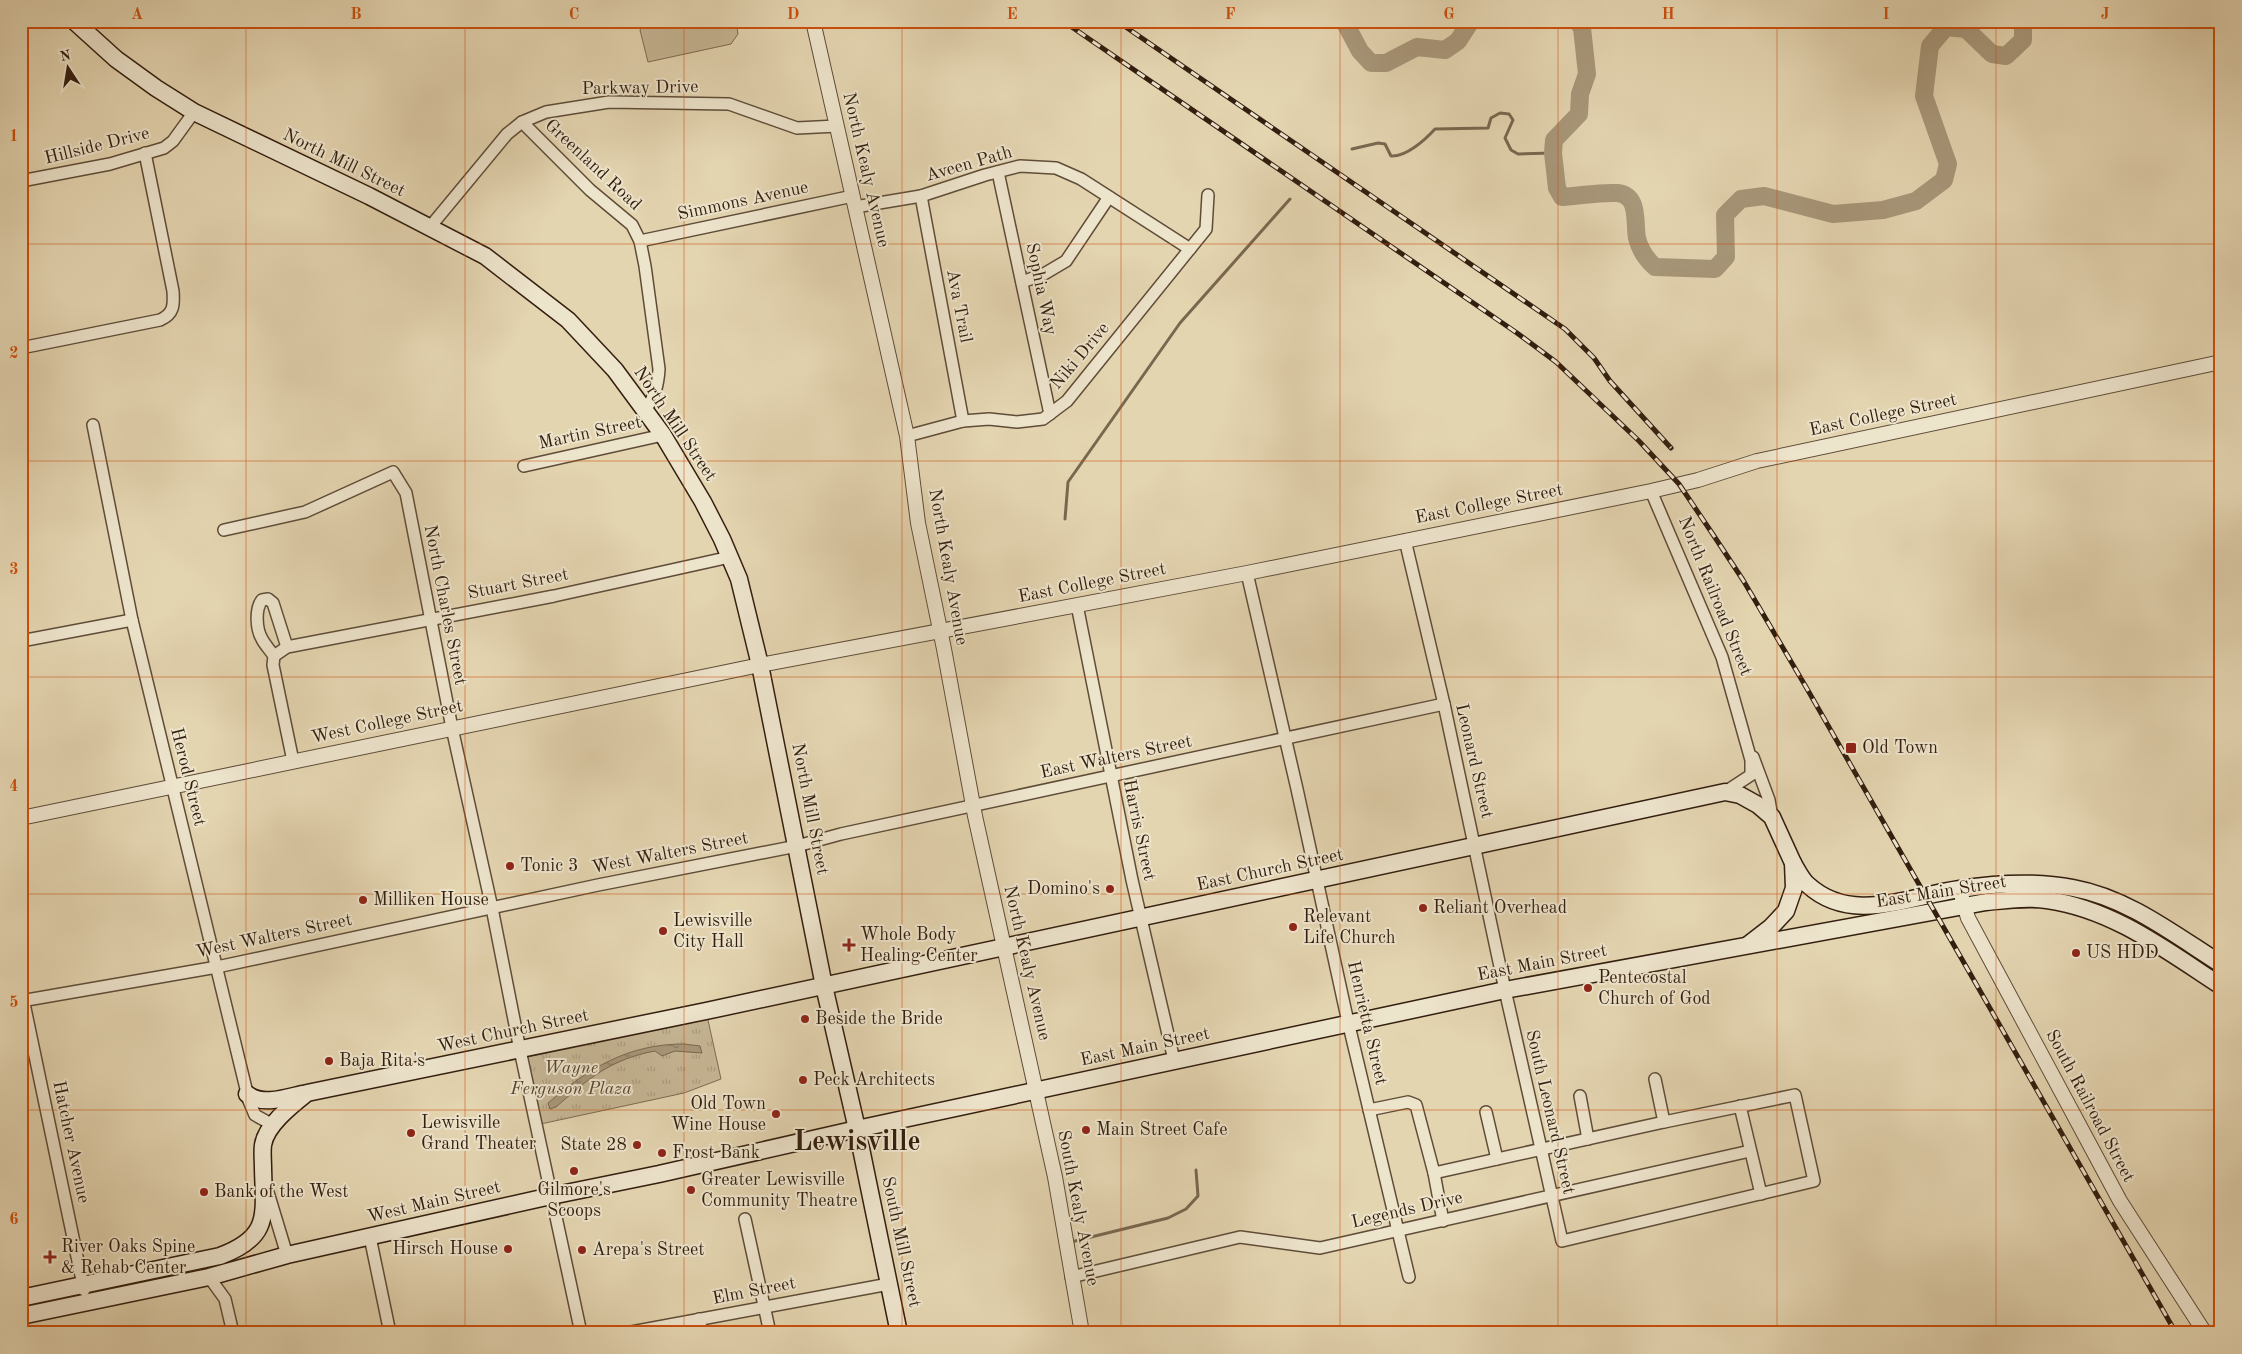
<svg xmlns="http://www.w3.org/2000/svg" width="2242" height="1354" font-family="'Old Standard TT',serif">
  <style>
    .grass { fill: #c6b695; stroke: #7c6a52 }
    .park { fill: url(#park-tufts); stroke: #7c6a52 }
    .water { fill: url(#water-ripples); stroke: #79674f }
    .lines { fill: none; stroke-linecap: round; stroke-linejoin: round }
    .stream { stroke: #79674f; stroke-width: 3 }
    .river { stroke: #a8977a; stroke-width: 18 }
    .minor-casing { stroke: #5f4c38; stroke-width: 14 }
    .tertiary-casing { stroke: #5f4c38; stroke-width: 16 }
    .secondary-casing { stroke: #331e0f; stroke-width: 19 }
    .minor { stroke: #ede4cc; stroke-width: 11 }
    .tertiary { stroke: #ede4cc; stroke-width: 14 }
    .secondary { stroke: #ede4cc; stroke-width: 16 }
    .rail-casing { stroke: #331e0f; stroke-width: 5 }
    .rail { stroke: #ede4cc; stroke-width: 3; stroke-dasharray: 9; stroke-linecap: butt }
    .grid { fill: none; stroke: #cd500c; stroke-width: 1; stroke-opacity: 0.55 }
    .poi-dot { fill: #8f2418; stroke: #ede4cc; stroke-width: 2 }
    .labels { text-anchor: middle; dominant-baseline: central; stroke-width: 4; stroke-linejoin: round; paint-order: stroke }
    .street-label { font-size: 18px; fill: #331e0f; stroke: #ede4cc }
    .poi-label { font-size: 18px; fill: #331e0f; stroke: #ede4cc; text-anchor: start }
    .park-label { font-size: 18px; font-style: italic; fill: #584430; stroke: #ede4cc }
    .town-label { font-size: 28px; font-weight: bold; fill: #331e0f; stroke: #ede4cc }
    .neatline { fill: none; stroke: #cd500c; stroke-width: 2 }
    .grid-label { font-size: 16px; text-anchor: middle; font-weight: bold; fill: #cd500c }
  </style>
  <defs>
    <pattern id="park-tufts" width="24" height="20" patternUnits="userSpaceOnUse" patternTransform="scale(1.25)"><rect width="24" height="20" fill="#c6b695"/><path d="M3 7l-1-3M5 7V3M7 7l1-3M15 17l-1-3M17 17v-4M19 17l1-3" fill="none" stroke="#ab9c7f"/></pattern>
    <pattern id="water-ripples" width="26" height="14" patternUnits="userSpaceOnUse" patternTransform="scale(1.25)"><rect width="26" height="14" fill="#a8977a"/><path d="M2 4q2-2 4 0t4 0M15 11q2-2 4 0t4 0" fill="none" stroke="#897b62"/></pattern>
  </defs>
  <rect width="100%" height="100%" fill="#e4d5b1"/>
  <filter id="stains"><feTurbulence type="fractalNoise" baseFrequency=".004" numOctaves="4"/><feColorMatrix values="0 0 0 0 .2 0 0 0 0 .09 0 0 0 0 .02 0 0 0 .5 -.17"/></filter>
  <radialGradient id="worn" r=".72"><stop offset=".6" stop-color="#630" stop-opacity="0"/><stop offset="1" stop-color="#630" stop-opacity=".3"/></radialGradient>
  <polygon class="grass" points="649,21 736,21 738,34 731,44 648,62 640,30 646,22"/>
  <polygon class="park" points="706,1011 721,1079 684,1093 536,1125 520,1050"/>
  <path class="water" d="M684,1044l16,2 2,7 -27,-2 -13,5 -7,-5c-44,8 -67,28 -99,56l-6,2 -2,-6c41,-35 80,-59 136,-59z"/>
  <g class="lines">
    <g class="stream">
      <path d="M1352,149l26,-6 7,1 6,12c15,1 34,-16 44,-27l53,-1 3,-10 9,-5 9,1 4,6 -8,18 6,12 7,4 35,-1"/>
      <polyline points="1065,519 1068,482 1180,323 1290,199"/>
      <polyline points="1071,1242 1168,1218 1186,1209 1198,1196 1196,1170"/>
    </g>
    <g class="river">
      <polyline points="1344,21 1360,51 1371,63 1386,63 1417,47 1445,50 1458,41 1471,21"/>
      <path d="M1577,21l5,7 5,46 -7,20 -1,20 -25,26 -1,13 4,35 5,9c18,-1 37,-5 55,-4 23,2 17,29 20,45 3,13 9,21 18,29l60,2 11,-12 -1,-42 16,-16 23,-3 69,18 50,-4 33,-9 28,-21 4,-16 -24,-68 6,-50 16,-19 20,2 26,25 14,2 17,-16v-19"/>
    </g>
    <g class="minor-casing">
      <g id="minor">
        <path d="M522,122l68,68 42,35 8,16 5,25 14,103c-1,16 -4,28 -14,41"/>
        <polyline points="998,172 1050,414"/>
        <polyline points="21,181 110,164 164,148 173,141 194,112"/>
        <polyline points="921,196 963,421"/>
        <polyline points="855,207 921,196 985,175 1020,166 1056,168 1081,179 1190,249"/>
        <polyline points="430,227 507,134 522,122 546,112 609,102 729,104 797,128 837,126"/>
        <polyline points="640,241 853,196"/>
        <polyline points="1022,282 1044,274 1066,261 1109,197"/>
        <path d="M21,348l139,-28c14,-6 14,-15 13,-29l-28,-138"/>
        <polyline points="93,425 132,620 249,1101 255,1115 273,1125"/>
        <polyline points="907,436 963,421 989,419 1017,422 1043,419 1067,401 1206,229 1208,195"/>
        <polyline points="524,466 663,435"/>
        <polyline points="1651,491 1722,657 1751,760 1751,775 1725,792"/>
        <polyline points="224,530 305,512 393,472 406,493 452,728 492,908 520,1050 581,1333"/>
        <polyline points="1405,540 1444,704 1505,990 1562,1241 1814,1181 1795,1095 1664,1122"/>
        <polyline points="1247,573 1297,789 1346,1013 1409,1277"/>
        <polyline points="1077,605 1132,880 1174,1060"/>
        <polyline points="21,641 132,620"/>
        <path d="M274,656c-4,-6 -9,-11 -12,-17 -6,-10 -7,-30 0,-39l6,-1 5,4 14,44"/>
        <polyline points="1753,757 1769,800 1772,817"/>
        <polyline points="293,761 273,665 274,656 287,647 554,596 730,557"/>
        <polyline points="21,989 84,1290"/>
        <polyline points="21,1001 217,967 598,885 797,846 841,834 1444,704"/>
        <polyline points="1580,1096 1588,1139"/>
        <polyline points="1740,1106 1761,1194"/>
        <polyline points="1369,1110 1408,1102 1416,1105 1434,1173 1664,1122 1655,1079"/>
        <polyline points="1486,1112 1497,1159"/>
        <polyline points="1434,1173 1443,1221"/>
        <polyline points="267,1189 287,1255"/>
        <polyline points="745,1219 770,1333"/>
        <polyline points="370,1237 390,1333"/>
        <polyline points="209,1277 225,1299 233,1333"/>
        <polyline points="1071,1277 1240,1237 1320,1248 1750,1151"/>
        <polyline points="699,1319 702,1333"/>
        <polyline points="626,1333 889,1284"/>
        <polyline points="1251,1333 1255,1333"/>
      </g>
    </g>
    <g class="tertiary-casing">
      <g id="tertiary">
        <polyline points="813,21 907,436 918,523 944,649 975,816 1055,1177 1082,1333"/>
        <polyline points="21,818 760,665 1247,573 1651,491 1698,480 1757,461 2221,362"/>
        <polyline points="1962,898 1968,918 2120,1201 2205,1333"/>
      </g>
    </g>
    <g class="secondary-casing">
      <g id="secondary">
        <polyline points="74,21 116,59 156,88 194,112 369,196 485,256 568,320 615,370 663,435 703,502 722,539 739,579 760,665 824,986 857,1129 899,1333"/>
        <path d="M1793,863c4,7 9,17 15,22 44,40 101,11 152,4 38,-6 76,-8 113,-1 55,10 102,47 148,76"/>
        <path d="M247,1094c15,12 38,4 55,0"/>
        <path d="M21,1298l199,-42c51,-19 44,-41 43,-88 0,-7 -1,-16 0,-23 3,-20 29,-40 44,-52l399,-82 1019,-219 15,3 18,10 14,12 21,46 1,25 -8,23 -15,16 -22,17"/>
        <path d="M21,1316l188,-39 78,-22 264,-59 108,-22 198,-45 648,-139 481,-88c20,-2 41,-5 61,-2 66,9 120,51 174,86"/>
      </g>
    </g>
    <use href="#minor" class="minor"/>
    <use href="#tertiary" class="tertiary"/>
    <use href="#secondary" class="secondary"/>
    <g class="rail-casing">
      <g id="rail">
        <polyline points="1063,21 1517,333 1556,362 1639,441 1679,484 1714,536 1743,580 1806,687 2176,1333"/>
        <polyline points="1117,21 1565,329 1594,358 1610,381 1671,448"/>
      </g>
    </g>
    <use href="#rail" class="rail"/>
  </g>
  <path class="grid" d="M246,21v1312M465,21v1312M684,21v1312M902,21v1312M1121,21v1312M1340,21v1312M1558,21v1312M1777,21v1312M1996,21v1312M21,244h2200M21,461h2200M21,677h2200M21,894h2200M21,1110h2200"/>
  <g class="poi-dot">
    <rect x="1845" y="742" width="12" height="12" rx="2.5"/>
    <circle cx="510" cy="866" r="5"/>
    <circle cx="1110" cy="889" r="5"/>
    <circle cx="363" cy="900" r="5"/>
    <circle cx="1423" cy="908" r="5"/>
    <circle cx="1293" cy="927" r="5"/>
    <circle cx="663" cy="931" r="5"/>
    <path d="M846.5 937.5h5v5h5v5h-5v5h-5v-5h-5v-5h5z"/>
    <circle cx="2076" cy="953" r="5"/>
    <circle cx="1588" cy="988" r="5"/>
    <circle cx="805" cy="1019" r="5"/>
    <circle cx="329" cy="1061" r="5"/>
    <circle cx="803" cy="1080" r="5"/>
    <circle cx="776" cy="1114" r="5"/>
    <circle cx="1086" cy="1130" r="5"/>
    <circle cx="411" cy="1133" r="5"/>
    <circle cx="637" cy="1145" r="5"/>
    <circle cx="662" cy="1153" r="5"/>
    <circle cx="574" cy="1171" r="5"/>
    <circle cx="691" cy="1190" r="5"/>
    <circle cx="204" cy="1192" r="5"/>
    <circle cx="508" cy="1249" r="5"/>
    <circle cx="582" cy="1250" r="5"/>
    <path d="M47.5 1249.5h5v5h5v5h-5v5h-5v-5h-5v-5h5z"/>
  </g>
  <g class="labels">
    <g class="street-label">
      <text transform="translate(640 88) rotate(-1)">Parkway Drive</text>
      <text transform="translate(97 146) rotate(-14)">Hillside Drive</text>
      <text transform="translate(344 163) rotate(26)">North Mill Street</text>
      <text transform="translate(969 164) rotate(-16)">Aveen Path</text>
      <text transform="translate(593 165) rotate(43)">Greenland Road</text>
      <text transform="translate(866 170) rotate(77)">North Kealy Avenue</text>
      <text transform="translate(743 201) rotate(-12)">Simmons Avenue</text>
      <text transform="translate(1041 289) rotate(78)">Sophia Way</text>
      <text transform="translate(959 306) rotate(79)">Ava Trail</text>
      <text transform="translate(1080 356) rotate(-50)">Niki Drive</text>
      <text transform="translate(1883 415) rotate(-12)">East College Street</text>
      <text transform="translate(675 424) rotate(56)">North Mill Street</text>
      <text transform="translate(590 433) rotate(-12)">Martin Street</text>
      <text transform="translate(1489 504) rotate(-11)">East College Street</text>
      <text transform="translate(948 567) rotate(80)">North Kealy Avenue</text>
      <text transform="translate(1092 583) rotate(-11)">East College Street</text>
      <text transform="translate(518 584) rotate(-11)">Stuart Street</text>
      <text transform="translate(1715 596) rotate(68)">North Railroad Street</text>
      <text transform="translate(445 605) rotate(79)">North Charles Street</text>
      <text transform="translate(387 722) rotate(-12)">West College Street</text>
      <text transform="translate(1116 757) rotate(-12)">East Walters Street</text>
      <text transform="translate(1474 761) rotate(77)">Leonard Street</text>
      <text transform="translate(188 777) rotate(76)">Herod Street</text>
      <text transform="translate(810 809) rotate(79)">North Mill Street</text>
      <text transform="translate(1139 830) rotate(78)">Harris Street</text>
      <text transform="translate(670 853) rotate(-11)">West Walters Street</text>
      <text transform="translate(1270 870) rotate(-12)">East Church Street</text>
      <text transform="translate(1941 892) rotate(-9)">East Main Street</text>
      <text transform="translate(274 936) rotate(-12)">West Walters Street</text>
      <text transform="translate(1027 963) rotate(77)">North Kealy Avenue</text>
      <text transform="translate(1542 963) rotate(-11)">East Main Street</text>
      <text transform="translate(1367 1023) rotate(77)">Henrietta Street</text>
      <text transform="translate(513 1031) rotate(-12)">West Church Street</text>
      <text transform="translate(1145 1047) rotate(-12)">East Main Street</text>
      <text transform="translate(2090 1106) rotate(62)">South Railroad Street</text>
      <text transform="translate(1550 1112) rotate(77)">South Leonard Street</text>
      <text transform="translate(71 1142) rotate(78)">Hatcher Avenue</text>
      <text transform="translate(434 1202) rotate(-13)">West Main Street</text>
      <text transform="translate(1078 1208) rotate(79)">South Kealy Avenue</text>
      <text transform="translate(1407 1210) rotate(-13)">Legends Drive</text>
      <text transform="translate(901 1242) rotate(78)">South Mill Street</text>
      <text transform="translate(754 1291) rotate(-11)">Elm Street</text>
    </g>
    <g class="poi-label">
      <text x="1862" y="748">Old Town</text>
      <text x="520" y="866">Tonic 3</text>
      <text x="1100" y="889" text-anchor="end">Domino's</text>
      <text x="373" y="900">Milliken House</text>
      <text x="1433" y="908">Reliant Overhead</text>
      <text x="1303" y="917">Relevant<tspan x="1303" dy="21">Life Church</tspan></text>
      <text x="673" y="921">Lewisville<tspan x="673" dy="21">City Hall</tspan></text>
      <text x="860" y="935">Whole Body<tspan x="860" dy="21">Healing Center</tspan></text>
      <text x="2086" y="953">US HDD</text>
      <text x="1598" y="978">Pentecostal<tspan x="1598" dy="21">Church of God</tspan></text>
      <text x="815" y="1019">Beside the Bride</text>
      <text x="339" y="1061">Baja Rita's</text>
      <text x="813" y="1080">Peck Architects</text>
      <text x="766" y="1104" text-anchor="end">Old Town<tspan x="766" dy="21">Wine House</tspan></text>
      <text x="421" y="1123">Lewisville<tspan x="421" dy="21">Grand Theater</tspan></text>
      <text x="1096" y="1130">Main Street Cafe</text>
      <text x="627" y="1145" text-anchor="end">State 28</text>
      <text x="672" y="1153">Frost Bank</text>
      <text x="701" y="1180">Greater Lewisville<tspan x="701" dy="21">Community Theatre</tspan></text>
      <text x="574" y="1190" text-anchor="middle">Gilmore's<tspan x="574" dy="21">Scoops</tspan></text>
      <text x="214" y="1192">Bank of the West</text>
      <text x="61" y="1247">River Oaks Spine<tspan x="61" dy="21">&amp; Rehab Center</tspan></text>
      <text x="498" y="1249" text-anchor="end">Hirsch House</text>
      <text x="592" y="1250">Arepa's Street</text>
    </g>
    <g class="park-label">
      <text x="571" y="1068">Wayne<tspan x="571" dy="21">Ferguson Plaza</tspan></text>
    </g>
    <g class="town-label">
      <text x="857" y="1143">Lewisville</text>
    </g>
  </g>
  <rect width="2242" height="1354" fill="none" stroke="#e4d5b1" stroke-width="55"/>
  <g transform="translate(68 68) rotate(348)" stroke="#ede4cc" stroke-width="4" paint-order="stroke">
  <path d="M0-4L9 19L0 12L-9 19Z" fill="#331e0f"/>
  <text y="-8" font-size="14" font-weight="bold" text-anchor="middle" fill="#331e0f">N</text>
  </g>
  <rect x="28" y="28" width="2186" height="1298" class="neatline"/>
  <g class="grid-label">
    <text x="137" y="19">A</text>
    <text x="356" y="19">B</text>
    <text x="574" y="19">C</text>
    <text x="793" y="19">D</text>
    <text x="1012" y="19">E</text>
    <text x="1230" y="19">F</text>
    <text x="1449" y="19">G</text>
    <text x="1668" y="19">H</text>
    <text x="1886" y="19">I</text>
    <text x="2105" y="19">J</text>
    <text x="14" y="141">1</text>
    <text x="14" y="358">2</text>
    <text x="14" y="574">3</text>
    <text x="14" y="791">4</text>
    <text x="14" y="1007">5</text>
    <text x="14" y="1224">6</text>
  </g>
  <rect width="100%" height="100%" filter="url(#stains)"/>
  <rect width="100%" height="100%" fill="url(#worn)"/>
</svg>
